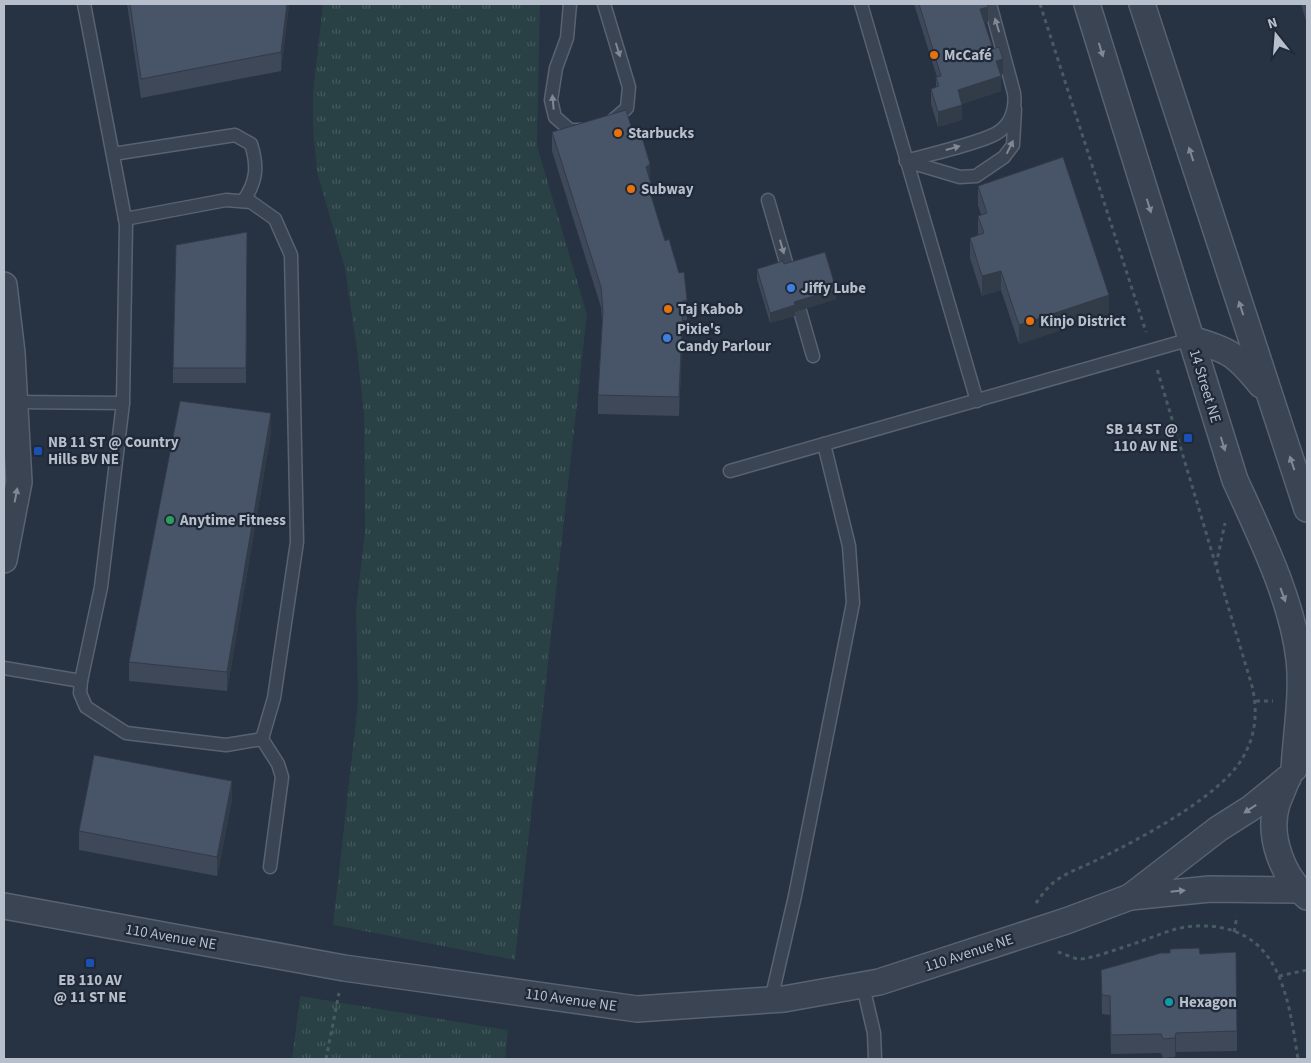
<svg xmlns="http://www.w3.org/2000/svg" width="1311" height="1063" font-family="'Source Sans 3',sans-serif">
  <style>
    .grass { fill: url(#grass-tufts) }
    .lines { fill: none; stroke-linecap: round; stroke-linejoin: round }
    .lane-casing { stroke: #596270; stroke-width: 15 }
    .street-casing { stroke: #596270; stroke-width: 28 }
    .path { stroke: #475c60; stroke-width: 3; stroke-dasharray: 4 4; stroke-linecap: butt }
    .lane { stroke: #3b4452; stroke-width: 12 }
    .street { stroke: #3b4452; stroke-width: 25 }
    .wall { fill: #3e4859 }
    .shaded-wall { fill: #323b48 }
    .building { fill: #485467; stroke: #323b48 }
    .oneway { fill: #808895 }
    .food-dot { fill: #e8710a; stroke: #202938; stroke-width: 2 }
    .shop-dot { fill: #3f7fe0; stroke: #202938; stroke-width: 2 }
    .transit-dot { fill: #1a4fb4; stroke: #202938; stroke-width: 2 }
    .leisure-dot { fill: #2e9e5b; stroke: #202938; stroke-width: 2 }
    .culture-dot { fill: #0f9aa8; stroke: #202938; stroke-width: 2 }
    .labels { text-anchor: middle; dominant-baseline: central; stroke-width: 4.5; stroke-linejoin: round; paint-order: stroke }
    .poi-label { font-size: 15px; font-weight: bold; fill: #b8bfcc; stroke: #202938; text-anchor: start }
    .street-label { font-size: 15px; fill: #b8bfcc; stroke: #202938 }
  </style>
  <defs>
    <pattern id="grass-tufts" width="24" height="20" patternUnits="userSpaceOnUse" patternTransform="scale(1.25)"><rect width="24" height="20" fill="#294044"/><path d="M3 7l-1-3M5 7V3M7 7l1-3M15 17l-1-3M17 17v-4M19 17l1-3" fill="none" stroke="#465a5e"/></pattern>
  </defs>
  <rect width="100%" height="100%" fill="#273243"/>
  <g class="grass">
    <polygon points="323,4 540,4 537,146 587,314 515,960 333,925 358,702 356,609 365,531 364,415 357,350 345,269 317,172 313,128 313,92"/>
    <polygon points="300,996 508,1030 505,1059 292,1059"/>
  </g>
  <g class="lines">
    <g class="lane-casing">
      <g id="lane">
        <polyline points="570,4 567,38 556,68 551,100 555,117 570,130 581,130"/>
        <polyline points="604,4 629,87 627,108 612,121"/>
        <polyline points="861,4 977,401"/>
        <path d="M113,154l122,-19 16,9c7,22 6,38 -8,57"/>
        <path d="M906,161c20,-6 80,-19 94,-30 12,-9 16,-24 14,-38l-24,-89"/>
        <polyline points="906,161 960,177 976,176 1004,157 1013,145 1015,109"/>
        <polyline points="768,200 813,356"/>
        <polyline points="14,402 123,403 126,224 84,4"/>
        <polyline points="123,403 101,587 81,681 80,693 86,707 126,733 226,745 262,739 274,698 297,542 291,255 275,219 251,202 226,200 125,219"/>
        <polyline points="730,471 1191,339"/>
        <polyline points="4,668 81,681"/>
        <polyline points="262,739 278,764 282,777 270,867"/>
        <polyline points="863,986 874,1033 875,1059"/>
        <polyline points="771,1000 795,896 853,603 849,546 824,444"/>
      </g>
    </g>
    <g class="street-casing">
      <g id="street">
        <path d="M1087,4l148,476c25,55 57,119 64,179 4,35 -3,74 -5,110"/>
        <polyline points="1142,4 1307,509"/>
        <polyline points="4,285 12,353 19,482 4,560"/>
        <path d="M1191,339c38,11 45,15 70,46"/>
        <path d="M1287,779c-3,8 -7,17 -10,25 -10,32 6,73 30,93"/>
        <polyline points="1130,897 1210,889 1300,890"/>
        <polyline points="4,906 344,968 637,1009 784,999 879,982 1066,921 1130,897 1218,829 1251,808 1288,778"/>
      </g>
    </g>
    <g class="path">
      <polyline points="1040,4 1146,332"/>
      <polyline points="1216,565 1225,523"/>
      <polyline points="1256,701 1273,701"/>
      <path d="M1036,903c5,-7 11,-15 17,-20 13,-11 33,-17 48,-25 40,-20 118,-61 141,-99 14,-23 16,-48 10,-73l-95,-317"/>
      <polyline points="1234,932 1237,916"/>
      <path d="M1058,952c7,2 16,7 22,7 11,0 43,-12 56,-16 18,-6 39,-16 58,-17 85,-4 94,68 104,133"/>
      <polyline points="1279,976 1307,970"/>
      <polyline points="326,1059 339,993"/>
    </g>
    <use href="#lane" class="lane"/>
    <use href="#street" class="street"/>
  </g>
  <g class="wall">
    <polygon points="127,4 289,4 281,71 141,98"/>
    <polygon points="914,4 987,4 988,22 985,23 993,49 1003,74 1001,75 1001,91 962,104 962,120 938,127 931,104 931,89 936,87 936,77 937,77"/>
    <polygon points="1301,4 1307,4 1307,24"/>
    <polygon points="552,132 635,139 650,178 651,198 665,241 687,300 687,320 683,320 679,416 598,414 598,395 602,323 601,307 552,151"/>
    <polygon points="978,186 1109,314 1019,344 1001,290 982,296 970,258 970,238 978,235 978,216 981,215 978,205"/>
    <polygon points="247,232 246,383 173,383 173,368"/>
    <polygon points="784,264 836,299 795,312 795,316 770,323 757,279 757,269"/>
    <polygon points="271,433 227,691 129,681 129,662"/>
    <polygon points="232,800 217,876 79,850 79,831"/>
    <polygon points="1170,953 1200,954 1237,1031 1237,1051 1176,1052 1175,1057 1163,1058 1161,1053 1111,1054 1110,1015 1102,1014 1101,970"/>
  </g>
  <g class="shaded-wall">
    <polygon points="287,4 289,4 281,71 281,52"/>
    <polygon points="988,7 988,22 980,24 980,9"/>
    <polygon points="1003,59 1003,74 996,76 996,61"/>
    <polygon points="1001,76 1001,91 958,105 958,90"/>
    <polygon points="962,105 962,120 938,127 938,112"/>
    <polygon points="650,164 650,183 646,167"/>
    <polygon points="651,184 651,203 648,186"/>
    <polygon points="1001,271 1001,290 982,296 982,276"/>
    <polygon points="836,289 836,299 795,312 795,316 770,323 770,313 794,302"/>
    <polygon points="1109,295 1109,314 1019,344 1019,325"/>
    <polygon points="683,301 683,320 679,416 679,397"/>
    <polygon points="271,413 271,433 227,691 227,672"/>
    <polygon points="232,781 232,800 217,876 217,857"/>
    <polygon points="1176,1033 1176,1052 1175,1057 1175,1038"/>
  </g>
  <g class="building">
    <polygon points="130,4 287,4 281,52 141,79"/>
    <polygon points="919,4 987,4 988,7 980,9 993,49 999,47 1003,59 996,61 1001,76 958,90 962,105 938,112 931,89 939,86 936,77 941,76"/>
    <polygon points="626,110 635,139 642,137 650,164 646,167 651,184 648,186 665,241 669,239 679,273 684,272 687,300 683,301 679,397 598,395 603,311 601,287 552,132"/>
    <polygon points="1063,157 1109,295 1019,325 1001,271 982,276 970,238 984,233 978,216 987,213 978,186"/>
    <polygon points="247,232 246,368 173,368 176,245"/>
    <polygon points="825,252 836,289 794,302 795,305 770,313 757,269 783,261 784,264"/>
    <polygon points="180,401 271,413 227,672 129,662"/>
    <polygon points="94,755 232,781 217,857 79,831"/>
    <polygon points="1199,948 1200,954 1236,952 1237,1031 1176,1033 1175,1038 1163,1039 1161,1034 1111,1035 1110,996 1102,995 1101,970 1161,953 1170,953 1170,949"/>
  </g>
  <defs><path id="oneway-solid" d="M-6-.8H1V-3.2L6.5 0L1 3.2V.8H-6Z" transform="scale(1.25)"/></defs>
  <g class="oneway">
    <use href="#oneway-solid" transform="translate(997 25) rotate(-107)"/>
    <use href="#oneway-solid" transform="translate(618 50) rotate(73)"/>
    <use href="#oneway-solid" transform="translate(1101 50) rotate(73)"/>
    <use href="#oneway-solid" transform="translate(553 102) rotate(-95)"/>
    <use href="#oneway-solid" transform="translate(1010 147) rotate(-64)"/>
    <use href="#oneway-solid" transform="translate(953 148) rotate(-16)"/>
    <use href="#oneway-solid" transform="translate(1191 154) rotate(-108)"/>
    <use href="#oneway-solid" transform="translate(1149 206) rotate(73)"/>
    <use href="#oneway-solid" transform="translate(782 247) rotate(74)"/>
    <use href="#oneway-solid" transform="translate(1241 308) rotate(-108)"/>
    <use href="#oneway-solid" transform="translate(1223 444) rotate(73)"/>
    <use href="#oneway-solid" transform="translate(1292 463) rotate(-109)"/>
    <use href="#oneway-solid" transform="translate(16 495) rotate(-79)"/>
    <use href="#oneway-solid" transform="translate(1283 595) rotate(70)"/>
    <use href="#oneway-solid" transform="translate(1250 809) rotate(146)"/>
    <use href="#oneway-solid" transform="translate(1178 891) rotate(-6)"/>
  </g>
  <g class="food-dot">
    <circle cx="934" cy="55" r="5"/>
    <circle cx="618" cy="133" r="5"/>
    <circle cx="631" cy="189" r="5"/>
    <circle cx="668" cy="309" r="5"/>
    <circle cx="1030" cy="321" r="5"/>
  </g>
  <g class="shop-dot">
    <circle cx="791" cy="288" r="5"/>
    <circle cx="667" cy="338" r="5"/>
  </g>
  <g class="transit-dot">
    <rect x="1183" y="433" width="10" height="10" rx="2.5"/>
    <rect x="33" y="446" width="10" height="10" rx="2.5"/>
    <rect x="85" y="958" width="10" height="10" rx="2.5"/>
  </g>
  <circle class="leisure-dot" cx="170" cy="520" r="5"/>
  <circle class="culture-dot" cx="1169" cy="1002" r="5"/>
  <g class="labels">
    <g class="poi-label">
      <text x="944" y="55">McCafé</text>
      <text x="628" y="133">Starbucks</text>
      <text x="641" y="189">Subway</text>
      <text x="801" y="288">Jiffy Lube</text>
      <text x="678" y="309">Taj Kabob</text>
      <text x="1040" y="321">Kinjo District</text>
      <text x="677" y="329">Pixie's<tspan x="677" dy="17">Candy Parlour</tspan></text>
      <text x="1178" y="429" text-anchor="end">SB 14 ST @<tspan x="1178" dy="17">110 AV NE</tspan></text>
      <text x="48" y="442">NB 11 ST @ Country<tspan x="48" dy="17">Hills BV NE</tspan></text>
      <text x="180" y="520">Anytime Fitness</text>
      <text x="90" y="980" text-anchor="middle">EB 110 AV<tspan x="90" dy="17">@ 11 ST NE</tspan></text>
      <text x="1179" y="1002">Hexagon</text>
    </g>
    <g class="street-label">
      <text transform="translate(1205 386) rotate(73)">14 Street NE</text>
      <text transform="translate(171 937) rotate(10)">110 Avenue NE</text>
      <text transform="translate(969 953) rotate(-18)">110 Avenue NE</text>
      <text transform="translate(571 1000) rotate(8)">110 Avenue NE</text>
    </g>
  </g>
  <rect width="1311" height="1063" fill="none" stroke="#b8bfcc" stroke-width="10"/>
  <g transform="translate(1276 35) rotate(343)" stroke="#202938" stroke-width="4" paint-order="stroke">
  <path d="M0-4L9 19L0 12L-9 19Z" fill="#b8bfcc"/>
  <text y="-8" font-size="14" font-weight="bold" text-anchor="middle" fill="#b8bfcc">N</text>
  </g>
</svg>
